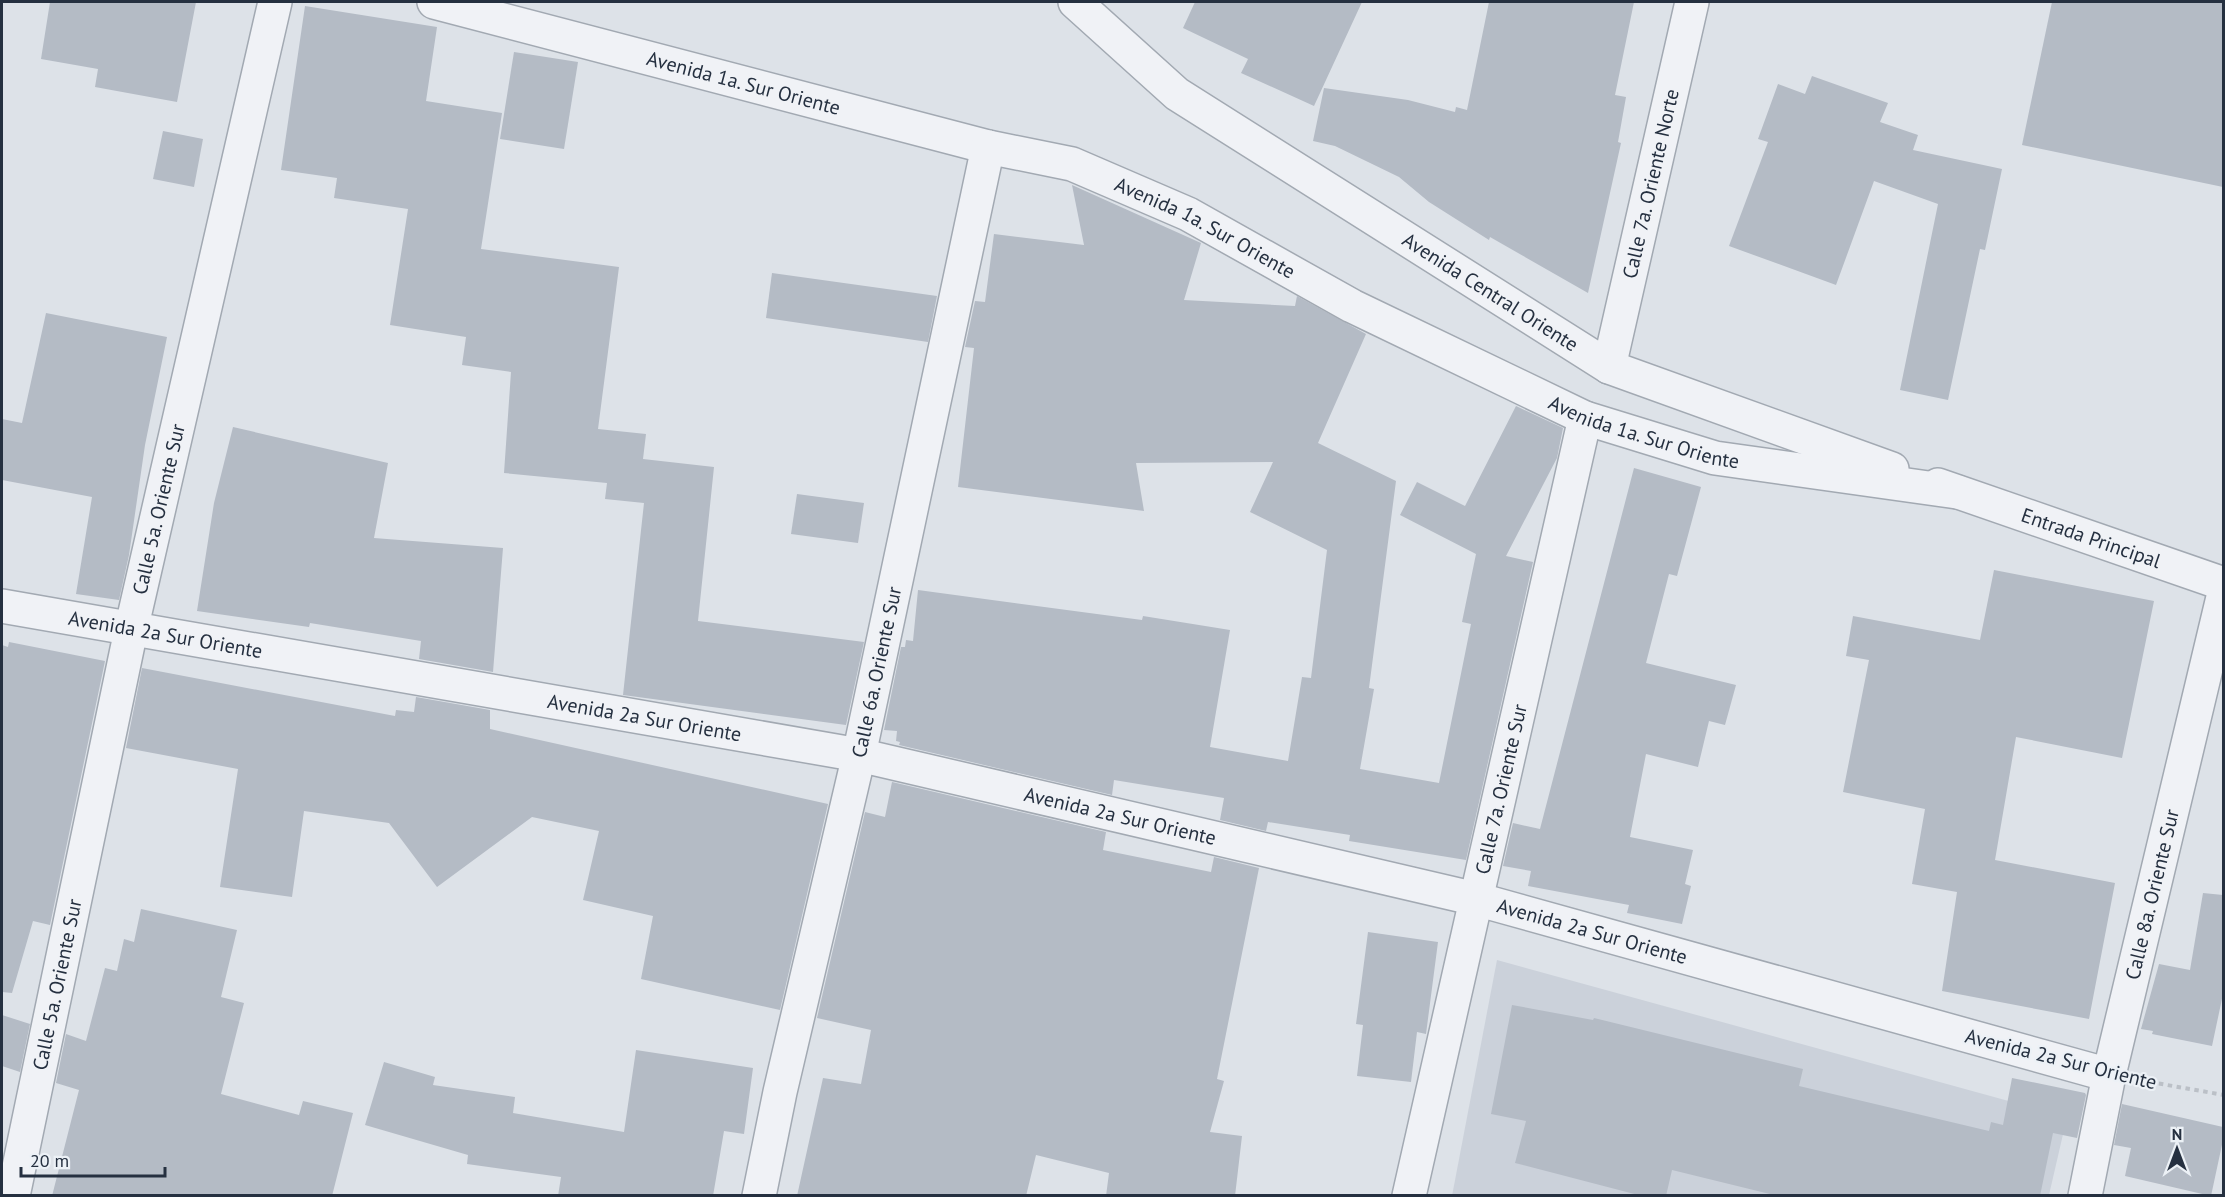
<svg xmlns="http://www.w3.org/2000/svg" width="2225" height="1197" font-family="'PT Sans',sans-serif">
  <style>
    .built { fill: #cbd1da }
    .building { fill: #b4bbc5 }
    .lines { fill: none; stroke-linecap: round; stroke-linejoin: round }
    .minor-casing { stroke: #a2a9b2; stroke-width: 36 }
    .path { stroke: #bbc0c7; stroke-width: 4; stroke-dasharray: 4.5 4.5; stroke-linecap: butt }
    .minor { stroke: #f0f2f6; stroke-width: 33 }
    .labels { text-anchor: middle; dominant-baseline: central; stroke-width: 4.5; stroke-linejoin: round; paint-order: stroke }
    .street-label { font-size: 20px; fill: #253040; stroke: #ecf1f6 }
  </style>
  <rect width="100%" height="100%" fill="#dde2e8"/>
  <polygon class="built" points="1497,960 2067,1117 2049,1195 1452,1196"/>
  <g class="building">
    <polygon points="50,2 196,2 177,102 95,87 98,69 41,59"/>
    <polygon points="1195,2 1362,2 1314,106 1241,73 1248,59 1183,28"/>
    <polygon points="1489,2 1634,2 1615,95 1626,97 1618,142 1621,143 1588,293 1490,237 1489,240 1429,202 1399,177 1335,146 1313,141 1324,88 1408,100 1455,112 1456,107 1467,110"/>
    <polygon points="2052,2 2223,2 2223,187 2022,145"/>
    <polygon points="305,6 437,27 426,101 502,113 481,249 619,267 598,429 646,434 643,459 714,467 698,621 864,642 846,725 623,695 644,503 605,499 607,483 504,473 511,372 462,365 466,337 390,325 408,209 334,198 337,178 281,170"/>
    <polygon points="514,52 578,62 564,149 500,139"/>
    <polygon points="1812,76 1888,103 1880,122 1918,135 1913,150 2002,169 1985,250 1980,249 1948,400 1900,390 1938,204 1874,181 1836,285 1729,246 1768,142 1758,139 1778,84 1805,94"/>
    <polygon points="163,131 203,139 194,187 153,179"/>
    <polygon points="1072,185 1201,243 1184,300 1295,306 1297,296 1366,334 1318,443 1396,481 1369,688 1374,689 1360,769 1439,783 1471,624 1462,622 1476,554 1400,515 1417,482 1465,506 1516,406 1563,428 1557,458 1506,556 1533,562 1466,860 1349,841 1350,835 1268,822 1266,831 1220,820 1224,798 1114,780 1112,795 899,745 900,742 896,741 897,731 884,730 901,647 905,647 906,640 913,641 918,590 1142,620 1143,616 1230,630 1210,747 1288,761 1302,677 1311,678 1327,550 1250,512 1273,462 1136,463 1144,511 958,487 974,348 965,347 975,301 985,302 994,234 1084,245"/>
    <polygon points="772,273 937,296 928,342 766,318"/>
    <polygon points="46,313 167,337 145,445 129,555 119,600 76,594 92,497 2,480 2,419 22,423"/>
    <polygon points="233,427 388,463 374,538 503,548 493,672 419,659 421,641 310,623 309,627 197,611 214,503"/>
    <polygon points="1634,468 1701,487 1677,576 1669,574 1646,663 1736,685 1725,725 1709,721 1698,767 1646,754 1630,837 1693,850 1685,884 1691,886 1682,924 1627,913 1629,905 1528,886 1531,871 1503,866 1513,823 1540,829"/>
    <polygon points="797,494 864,503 858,543 791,534"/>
    <polygon points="1994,570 2154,601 2122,758 2016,737 1995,860 2115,883 2089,1019 1942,991 1957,892 1912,884 1925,809 1843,792 1869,660 1846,656 1853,616 1980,640"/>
    <polygon points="9,642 105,661 50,925 33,921 12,993 2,992 2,645 8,647"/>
    <polygon points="142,668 395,716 396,710 414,712 416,697 490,710 490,729 828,804 780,1010 641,979 653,916 583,900 599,831 532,817 437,887 389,823 304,811 292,897 220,887 238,769 126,748"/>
    <polygon points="892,782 1106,832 1103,850 1211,872 1214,857 1259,868 1217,1079 1224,1081 1210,1132 1242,1136 1235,1196 1106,1196 1109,1173 1036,1155 1026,1196 797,1196 823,1078 861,1084 871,1030 817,1018 865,812 885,817"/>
    <polygon points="2203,893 2223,895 2223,994 2212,1046 2152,1034 2153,1031 2141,1029 2159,964 2190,970"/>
    <polygon points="141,909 237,930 221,997 244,1003 221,1094 299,1115 303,1101 353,1113 332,1196 52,1196 79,1090 56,1083 66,1034 86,1041 105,968 117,971 124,939 134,942"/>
    <polygon points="1368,932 1438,942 1426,1034 1417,1032 1411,1082 1357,1076 1363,1025 1356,1024"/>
    <polygon points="1512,1005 1593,1020 1594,1018 1803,1069 1799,1086 1989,1131 1991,1122 2003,1125 2012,1078 2085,1093 2086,1095 2077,1138 2053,1133 2040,1196 1778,1196 1672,1170 1666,1196 1642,1196 1515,1163 1526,1121 1491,1114"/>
    <polygon points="2,1015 30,1024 20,1072 2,1066"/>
    <polygon points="636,1050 753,1068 744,1134 724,1131 713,1196 558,1196 561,1177 467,1164 468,1155 365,1125 384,1062 435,1077 433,1085 515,1097 513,1113 624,1132"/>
    <polygon points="2122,1104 2223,1127 2223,1140 2211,1196 2125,1176 2131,1148 2114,1145"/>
  </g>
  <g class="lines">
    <g class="minor-casing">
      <g id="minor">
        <path id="s1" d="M434,2l554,145 84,17 116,50 164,92 233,112 130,40 242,34"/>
        <path id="s2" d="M1075,2l102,92 432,273 283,102"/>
        <path id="s3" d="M1609,367l83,-365"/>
        <path id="s4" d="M1938,485l286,99"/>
        <path id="s5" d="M2,606l857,149 617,144 633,176"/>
        <path id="s6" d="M13,1196l118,-566 144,-628"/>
        <path id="s7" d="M759,1196l21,-104 79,-337 129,-608"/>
        <path id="s8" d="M1409,1196l176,-778"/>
        <path id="s9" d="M2085,1196l24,-121 115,-482"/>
      </g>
    </g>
    <polyline class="path" points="2150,1082 2224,1095"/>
    <use href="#minor" class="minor"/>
  </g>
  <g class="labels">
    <g class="street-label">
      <text stroke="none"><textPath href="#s1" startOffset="320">Avenida 1a. Sur Oriente</textPath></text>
      <text stroke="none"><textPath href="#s3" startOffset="188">Calle 7a. Oriente Norte</textPath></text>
      <text stroke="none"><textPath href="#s1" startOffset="806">Avenida 1a. Sur Oriente</textPath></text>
      <text stroke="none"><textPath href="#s2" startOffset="508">Avenida Central Oriente</textPath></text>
      <text stroke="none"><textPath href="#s1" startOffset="1292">Avenida 1a. Sur Oriente</textPath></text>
      <text stroke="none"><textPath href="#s6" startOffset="702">Calle 5a. Oriente Sur</textPath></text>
      <text stroke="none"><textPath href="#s4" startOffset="162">Entrada Principal</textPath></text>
      <text stroke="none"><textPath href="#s5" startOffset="166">Avenida 2a Sur Oriente</textPath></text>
      <text stroke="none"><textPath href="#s7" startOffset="537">Calle 6a. Oriente Sur</textPath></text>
      <text stroke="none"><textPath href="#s5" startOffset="652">Avenida 2a Sur Oriente</textPath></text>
      <text stroke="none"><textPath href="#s8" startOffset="417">Calle 7a. Oriente Sur</textPath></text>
      <text stroke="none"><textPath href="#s5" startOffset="1138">Avenida 2a Sur Oriente</textPath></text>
      <text stroke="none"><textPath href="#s9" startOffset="309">Calle 8a. Oriente Sur</textPath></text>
      <text stroke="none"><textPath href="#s5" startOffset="1624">Avenida 2a Sur Oriente</textPath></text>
      <text stroke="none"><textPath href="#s6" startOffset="216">Calle 5a. Oriente Sur</textPath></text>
      <text transform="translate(2061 1059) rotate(14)">Avenida 2a Sur Oriente</text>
    </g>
  </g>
  <rect width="2225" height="1197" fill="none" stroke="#253040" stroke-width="6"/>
  <g transform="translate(2177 1149)" stroke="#ecf1f6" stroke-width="4.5" paint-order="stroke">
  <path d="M0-4.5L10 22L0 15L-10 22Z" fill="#253040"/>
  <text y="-9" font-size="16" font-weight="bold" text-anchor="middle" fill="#253040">N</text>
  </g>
  <path d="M21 1167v9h144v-9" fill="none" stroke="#253040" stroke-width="3"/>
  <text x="30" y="1167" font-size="18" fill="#253040" stroke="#ecf1f6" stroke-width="4.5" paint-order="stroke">20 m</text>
</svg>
